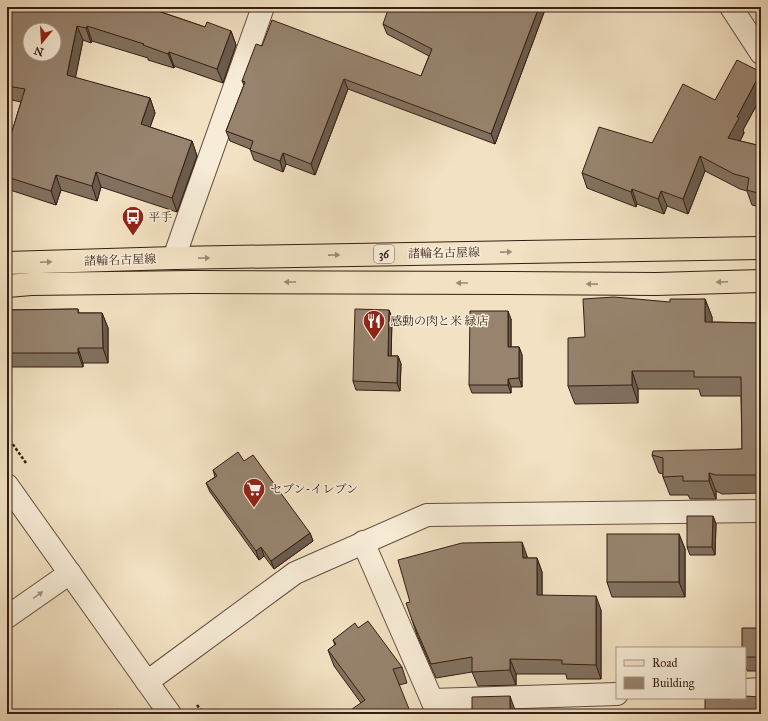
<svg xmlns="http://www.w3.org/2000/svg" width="768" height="721" font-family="'IM FELL Great Primer','Noto Serif JP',serif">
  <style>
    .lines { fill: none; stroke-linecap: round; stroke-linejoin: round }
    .minor-casing { stroke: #644e40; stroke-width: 24 }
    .major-casing { stroke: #351d14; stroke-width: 24 }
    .path { stroke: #351d14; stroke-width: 2.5; stroke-dasharray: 3 2; stroke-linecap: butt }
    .minor { stroke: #f7ecd7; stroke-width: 22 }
    .major { stroke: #f2e1c2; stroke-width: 22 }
    .wall { fill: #82715f; stroke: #351d14 }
    .shaded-wall { fill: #6a5c4d; stroke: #351d14 }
    .building { fill: #97836e; stroke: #351d14; fill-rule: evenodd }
    .oneway { fill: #9d8974 }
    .oneway2 { fill: #a08f7f }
    .labels { text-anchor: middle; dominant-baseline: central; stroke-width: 3; stroke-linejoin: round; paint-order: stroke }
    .shield { fill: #f7ecd7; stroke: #6f5b4e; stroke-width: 1 }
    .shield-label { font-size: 11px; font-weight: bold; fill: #351d14 }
    .poi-label { font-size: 12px; fill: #351d14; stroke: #f7ecd7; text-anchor: start }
    .street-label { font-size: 12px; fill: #351d14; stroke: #f7ecd7 }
  </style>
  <rect width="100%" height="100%" fill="#f2e1c2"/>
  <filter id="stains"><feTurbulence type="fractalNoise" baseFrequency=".005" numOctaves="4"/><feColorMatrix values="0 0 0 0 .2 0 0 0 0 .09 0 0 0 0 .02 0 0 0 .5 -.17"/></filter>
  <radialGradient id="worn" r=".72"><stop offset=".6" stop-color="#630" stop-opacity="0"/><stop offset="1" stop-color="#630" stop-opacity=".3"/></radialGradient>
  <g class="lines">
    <g class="minor-casing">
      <g id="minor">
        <polyline points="731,7 761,53"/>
        <polyline points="174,258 183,232 263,7"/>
        <polyline points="7,485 170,714"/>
        <polyline points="363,542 438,714"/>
        <polyline points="7,617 70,573"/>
        <polyline points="147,682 295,573 427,515 761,511"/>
        <polyline points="745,690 761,689"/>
        <polyline points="432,700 617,694"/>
      </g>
    </g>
    <g class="major-casing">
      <g id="major">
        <polyline points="7,263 174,258 761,248"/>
        <polyline points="7,286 31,284 192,282 509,283 656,284 761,281"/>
      </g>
    </g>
    <g class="path">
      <polyline points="7,436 26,463"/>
      <polyline points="197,705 204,714"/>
    </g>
    <use href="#minor" class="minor"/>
    <use href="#major" class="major"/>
  </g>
  <g class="wall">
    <polygon points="7,7 158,11 205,27 231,31 236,45 223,83 174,66 174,68 148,60 148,58 92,41 91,43 83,40 75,78 150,98 155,113 150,127 192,141 197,156 177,212 101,187 97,201 61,190 56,205 7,189 7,148 21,102 7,99"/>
    <polygon points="546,7 495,144 348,89 315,175 286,164 283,172 254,160 250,149 230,141 226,131 244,85 242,81 262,46 421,76 429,56 387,34 383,24"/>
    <polygon points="761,13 761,27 758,18"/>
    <polygon points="761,72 761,97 743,130 744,133 740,141 761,146 761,207 752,205 747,191 740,189 705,171 688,214 667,206 664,214 637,204 636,207 587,188 582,173 652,143 715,100"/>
    <polygon points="705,299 712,317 712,322 761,323 761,493 722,494 716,491 716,499 690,499 688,495 670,495 663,477 663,474 659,473 652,455 742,449 741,396 701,396 699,389 638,389 638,403 575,404 568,386 585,337 670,302"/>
    <polygon points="78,309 79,313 102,313 108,328 108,363 83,363 83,367 7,367 7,310"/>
    <polygon points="389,310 392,318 391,356 398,356 401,364 400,391 356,390 353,381"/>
    <polygon points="511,319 511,347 519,347 522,355 522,387 511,387 511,393 472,393 469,385"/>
    <polygon points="244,461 310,533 313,541 274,569 264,556 259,560 210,492 206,483 215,477 213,470"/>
    <polygon points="713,516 716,524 715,555 690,555 687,547"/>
    <polygon points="679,534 685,549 685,597 612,597 607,582"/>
    <polygon points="527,556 527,558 537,558 542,572 542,595 601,610 601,679 567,679 566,674 516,674 516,685 478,686 472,672 436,678 417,635 412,620 410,602"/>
    <polygon points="358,628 402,667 407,683 399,685 361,703 334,666 328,650 335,645 333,640"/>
    <polygon points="761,628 761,671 747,671 745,665 745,648"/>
  </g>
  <g class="shaded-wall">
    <polygon points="149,7 159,7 154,22"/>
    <polygon points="539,7 546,7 495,144 491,134"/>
    <polygon points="77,26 83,40 73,90 67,75"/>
    <polygon points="87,26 92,41 91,43 86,28"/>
    <polygon points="231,31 236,45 223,83 217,69"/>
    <polygon points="169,52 174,66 174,68 168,54"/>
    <polygon points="761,72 761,97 743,130 744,133 734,153 728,138 737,117"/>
    <polygon points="344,79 348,89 315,175 311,164"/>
    <polygon points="150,98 155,113 146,139 141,124"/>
    <polygon points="192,141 197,156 177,212 172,198"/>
    <polygon points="283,153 286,164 283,172 280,161"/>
    <polygon points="700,156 705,171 688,214 683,199"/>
    <polygon points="96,172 101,187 97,201 92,186"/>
    <polygon points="56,175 61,190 56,205 51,191"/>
    <polygon points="632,189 637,204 636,207 631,192"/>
    <polygon points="661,191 667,206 664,214 658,199"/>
    <polygon points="705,299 712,317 712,340 705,322"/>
    <polygon points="389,310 392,318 391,364 388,356"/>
    <polygon points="508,311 511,319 511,355 508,347"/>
    <polygon points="102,313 108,328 108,363 103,348"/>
    <polygon points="519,347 522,355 522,387 519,378"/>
    <polygon points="78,348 83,363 83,367 78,353"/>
    <polygon points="398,356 401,364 400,391 397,383"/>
    <polygon points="632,371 638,389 638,403 632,385"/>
    <polygon points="508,379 511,387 511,393 508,385"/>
    <polygon points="709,473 716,491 716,499 709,481"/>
    <polygon points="713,516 716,524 715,555 712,547"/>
    <polygon points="310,533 313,541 274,569 271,561"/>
    <polygon points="679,534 685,549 685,597 679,582"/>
    <polygon points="522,542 527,556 528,573 523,558"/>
    <polygon points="261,547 264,556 259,560 256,551"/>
    <polygon points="537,558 542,572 542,610 537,595"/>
    <polygon points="596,596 601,610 601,679 596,665"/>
    <polygon points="510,659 516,674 516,685 510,670"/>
    <polygon points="510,696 515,710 515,714 510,714"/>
  </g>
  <g class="building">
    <path d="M7,7h142v1l56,19 2,-5 24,9 -14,38 -48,-17 -1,2 -25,-9 1,-1 -57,-18 -1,2 -9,-2 -10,49 83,23 -9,26 51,17 -20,57 -76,-26 -4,14 -36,-11 -5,16 -44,-14v-29l18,-59 -18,-3zM30,30h24v24h-24z"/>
    <polygon points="389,7 539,7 491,134 344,79 311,164 283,153 280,161 250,150 253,141 226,131 245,82 242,81 256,44 262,46 272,20 421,76 432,49 383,24"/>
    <polygon points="761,13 761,20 759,20 758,18"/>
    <polygon points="737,60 761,72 737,117 739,118 728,138 761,146 761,194 747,190 749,178 734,174 700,156 683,199 661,191 658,199 632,189 631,192 582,173 599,127 652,143 683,84 715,100"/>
    <polygon points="614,297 670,302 670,299 705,299 705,322 761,323 761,475 716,475 709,473 709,481 683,481 683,476 663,477 663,458 652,455 653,451 742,449 741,377 694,377 694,371 632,371 632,385 568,386 568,338 585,337 583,299"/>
    <polygon points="78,309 78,313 102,313 103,348 78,348 78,353 7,353 7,310"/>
    <polygon points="355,309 389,310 388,356 398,356 397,383 353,381"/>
    <polygon points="470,311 508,311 508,347 519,347 519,378 508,379 508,385 469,385"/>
    <polygon points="238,452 244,461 253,455 310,533 271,561 261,547 256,551 206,483 217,476 213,470"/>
    <polygon points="687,516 713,516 712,547 687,547"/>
    <rect x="607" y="534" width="72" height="48"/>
    <polygon points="522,542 523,558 537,558 537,595 596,596 596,665 562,664 562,660 510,659 510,670 472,672 472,657 431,664 412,620 406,603 410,602 398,560 462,543"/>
    <polygon points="368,621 402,667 393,669 411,714 345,714 365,700 328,650 336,644 333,640 355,623 358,628"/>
    <polygon points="742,628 761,628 761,657 745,657 745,648 742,648"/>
    <polygon points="510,696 510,714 472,714 472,697"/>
    <polygon points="745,696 761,697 761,714 705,714 705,699 731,699 731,698 745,698"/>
    <polygon points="118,709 121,714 110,714"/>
  </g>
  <defs><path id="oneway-solid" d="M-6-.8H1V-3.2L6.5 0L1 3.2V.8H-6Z"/></defs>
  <g class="oneway">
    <use href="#oneway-solid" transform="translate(506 252) rotate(-1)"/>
    <use href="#oneway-solid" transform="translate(334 255) rotate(-1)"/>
    <use href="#oneway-solid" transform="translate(204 258) rotate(-1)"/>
    <use href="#oneway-solid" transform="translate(46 262) rotate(-2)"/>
    <use href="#oneway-solid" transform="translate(290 282) rotate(-180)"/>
    <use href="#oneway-solid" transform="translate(722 282) rotate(178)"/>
    <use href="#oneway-solid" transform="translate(462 283) rotate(-180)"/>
    <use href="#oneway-solid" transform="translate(592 284) rotate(-179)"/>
  </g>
  <use class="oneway2" href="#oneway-solid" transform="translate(38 595) rotate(-35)"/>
  <defs>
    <g id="bus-pin" transform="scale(1.15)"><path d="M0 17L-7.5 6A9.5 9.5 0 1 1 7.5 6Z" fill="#8f2418" stroke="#f7ecd7"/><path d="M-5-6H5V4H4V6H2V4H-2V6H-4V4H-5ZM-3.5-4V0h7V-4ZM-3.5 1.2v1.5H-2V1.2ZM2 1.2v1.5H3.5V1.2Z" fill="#fff"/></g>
    <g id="restaurant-pin" transform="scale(1.15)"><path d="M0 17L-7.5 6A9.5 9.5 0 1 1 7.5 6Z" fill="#8f2418" stroke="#f7ecd7"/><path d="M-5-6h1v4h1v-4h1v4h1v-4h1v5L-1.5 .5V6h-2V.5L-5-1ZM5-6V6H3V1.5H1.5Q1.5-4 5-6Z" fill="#fff"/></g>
    <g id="supermarket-pin" transform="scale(1.15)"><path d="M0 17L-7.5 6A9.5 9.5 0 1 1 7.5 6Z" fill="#8f2418" stroke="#f7ecd7"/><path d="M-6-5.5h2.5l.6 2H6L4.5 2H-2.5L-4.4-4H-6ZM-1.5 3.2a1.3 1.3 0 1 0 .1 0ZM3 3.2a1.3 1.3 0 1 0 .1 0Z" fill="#fff"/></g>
  </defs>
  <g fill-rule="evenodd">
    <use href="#bus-pin" x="133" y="217"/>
    <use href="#restaurant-pin" x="374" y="321"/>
    <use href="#supermarket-pin" x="254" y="489"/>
  </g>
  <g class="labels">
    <rect class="shield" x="374" y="245" width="20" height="18" rx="3"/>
    <g class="shield-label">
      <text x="384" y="254">36</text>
    </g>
    <g class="poi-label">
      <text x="148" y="217">平手</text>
      <text x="390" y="321">感動の肉と米 緑店</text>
      <text x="270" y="489">セブン-イレブン</text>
    </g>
    <g class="street-label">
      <text transform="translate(444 253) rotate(-1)">諸輪名古屋線</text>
      <text transform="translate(120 260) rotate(-2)">諸輪名古屋線</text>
    </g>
  </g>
  <rect width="768" height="721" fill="none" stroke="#f2e1c2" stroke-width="24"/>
  <rect x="8" y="8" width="752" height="705" fill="none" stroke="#351d14" stroke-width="2"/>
  <rect x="12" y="12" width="744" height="697" fill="none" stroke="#351d14"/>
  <rect x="616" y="647" width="130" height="52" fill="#f7ecd7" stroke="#a99989"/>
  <rect x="624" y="660" width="20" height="6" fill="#f2e1c2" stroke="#a99989"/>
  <text x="652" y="667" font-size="12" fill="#351d14">Road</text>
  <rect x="624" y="677" width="20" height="12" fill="#97836e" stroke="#a99989"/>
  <text x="652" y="687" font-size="12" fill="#351d14">Building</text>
  <g transform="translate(42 42) rotate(198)"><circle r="19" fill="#f7ecd7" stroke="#a99989"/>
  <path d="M0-3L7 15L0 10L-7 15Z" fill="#8f2418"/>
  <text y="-6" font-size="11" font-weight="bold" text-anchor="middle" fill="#351d14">N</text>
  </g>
  <rect width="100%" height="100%" filter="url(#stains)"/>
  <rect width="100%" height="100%" fill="url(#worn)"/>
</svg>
